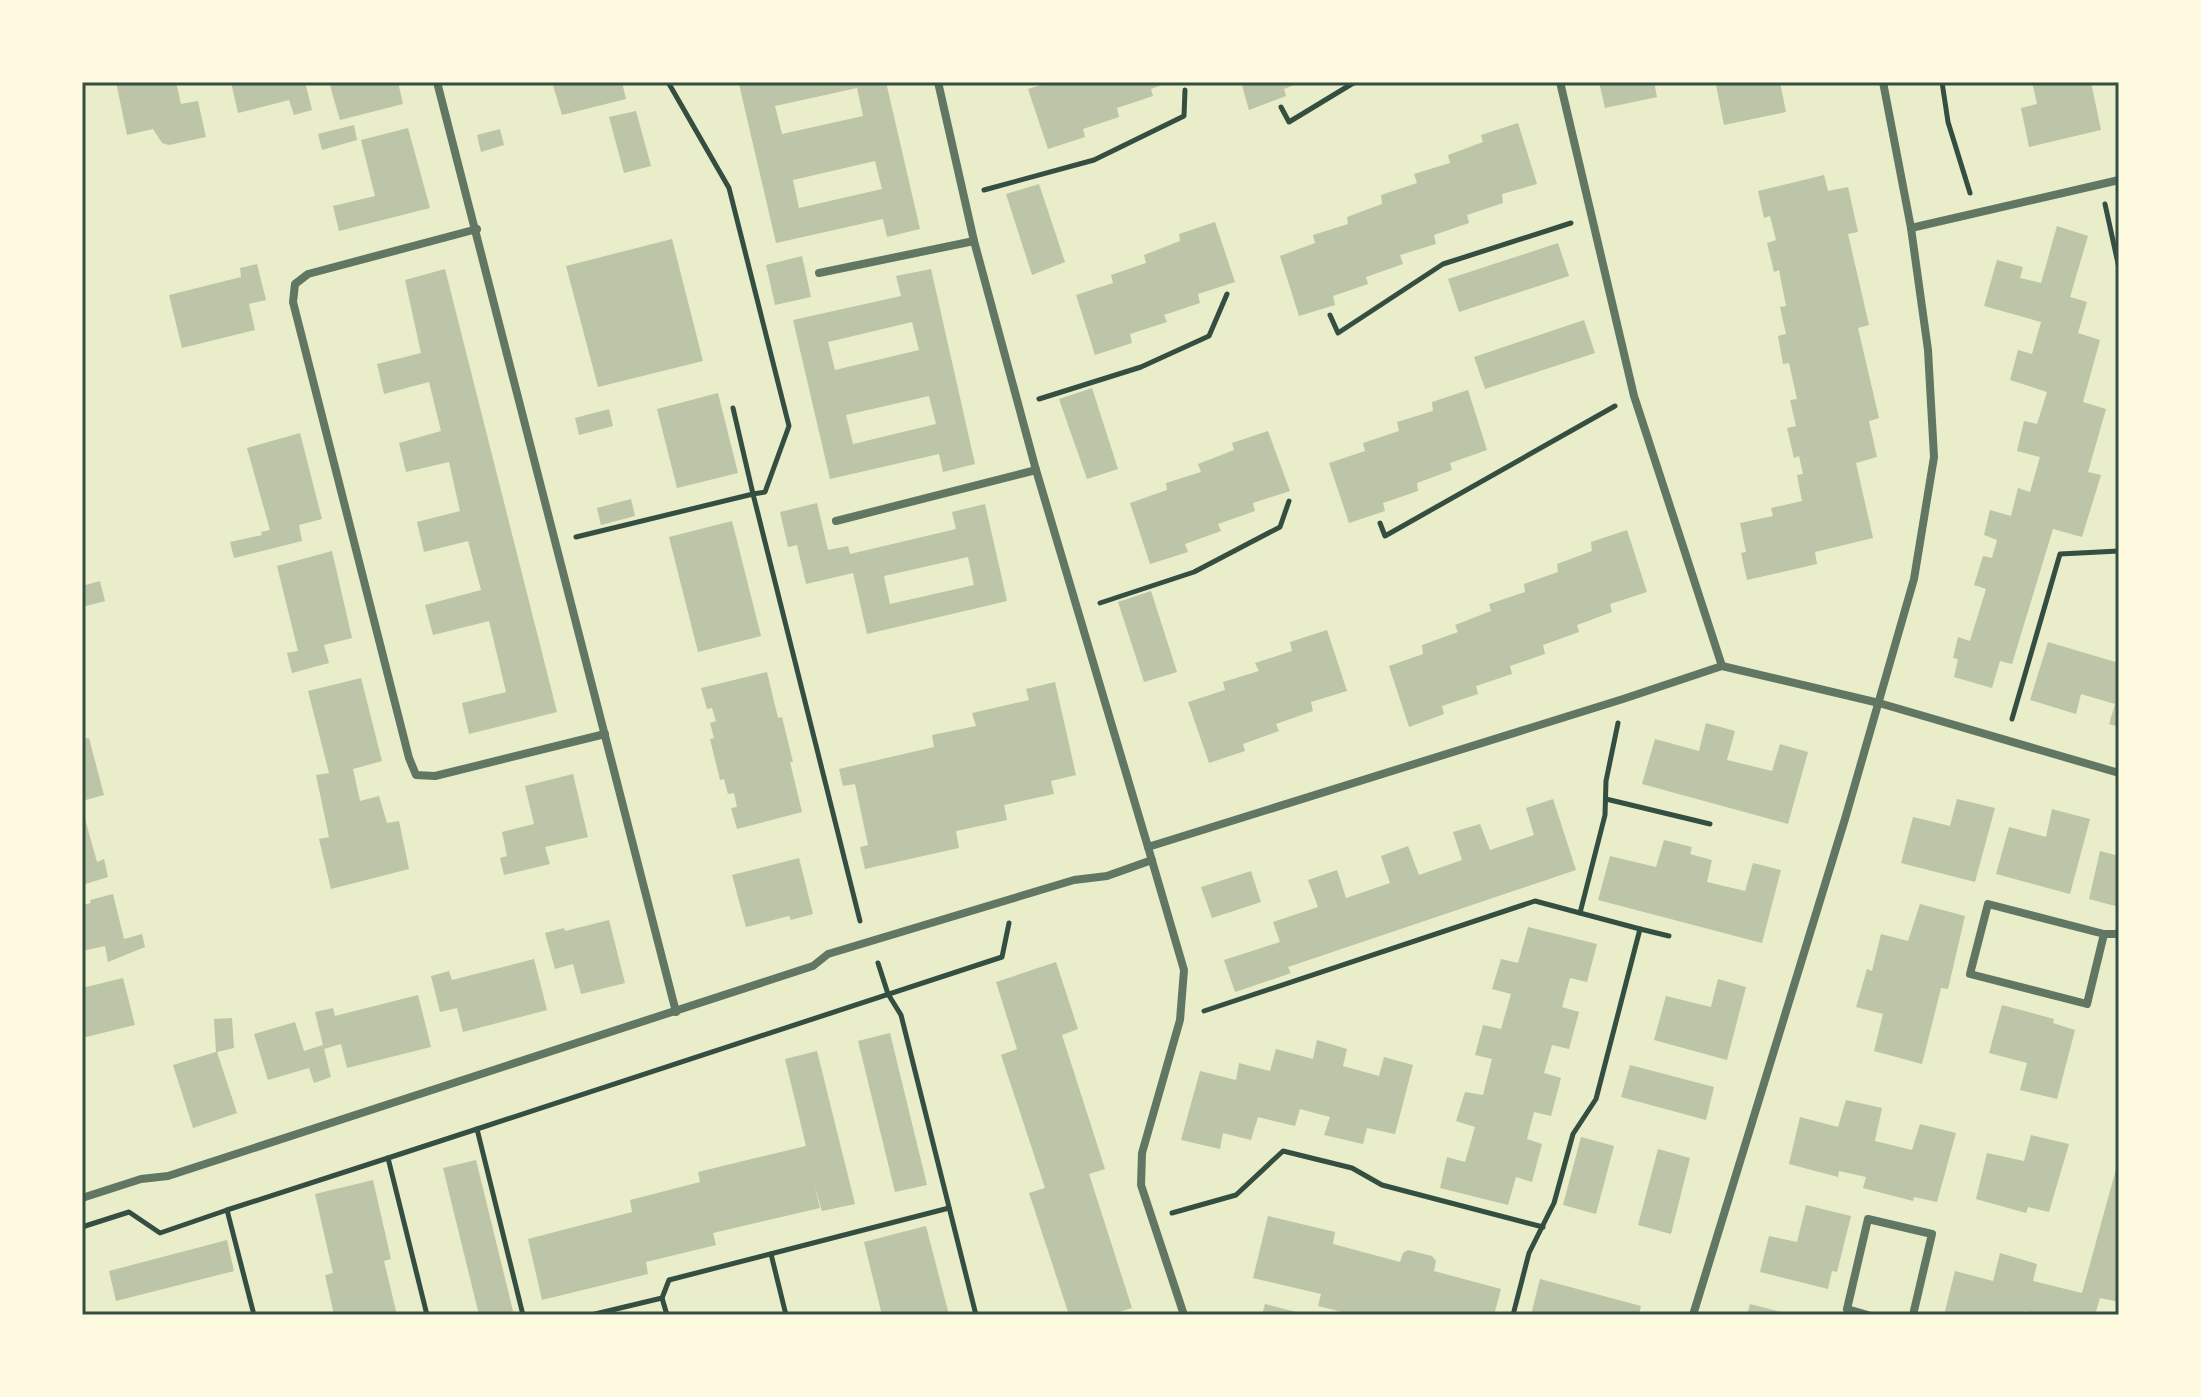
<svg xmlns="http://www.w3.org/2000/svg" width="2201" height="1397" font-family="'Varela Round',sans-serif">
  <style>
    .building { fill: #bcc5a7; fill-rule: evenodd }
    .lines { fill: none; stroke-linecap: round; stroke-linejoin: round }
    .path { stroke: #344e41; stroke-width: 5 }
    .minor { stroke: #617663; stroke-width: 8 }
    .neatline { fill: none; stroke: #344e41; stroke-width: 3 }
  </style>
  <rect width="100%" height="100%" fill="#e9edc9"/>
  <g class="building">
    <polygon points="116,82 176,82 181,104 198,101 206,137 169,145 162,143 153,129 127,135"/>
    <polygon points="231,82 305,82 312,110 294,115 289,100 238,113"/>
    <polygon points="329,82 398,82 403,104 340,120"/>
    <polygon points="552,82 622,82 626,99 562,115"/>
    <path d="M750,82h136l34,147 -33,8 -4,-18 -107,24 -37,-159zM857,88l6,28 -81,18 -7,-28zM875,161l7,28 -83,19 -6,-28z"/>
    <polygon points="1051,82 1170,82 1151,89 1153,96 1117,108 1119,117 1083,129 1085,137 1048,149 1028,89"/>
    <polygon points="1241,82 1301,82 1284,89 1286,96 1249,110"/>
    <polygon points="1599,82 1654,82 1657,97 1605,108"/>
    <polygon points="1728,82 1780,82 1786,112 1724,125 1716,85"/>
    <polygon points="2032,82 2091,82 2101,130 2029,147 2021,108 2037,104"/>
    <polygon points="636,111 651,166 624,173 609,117"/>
    <polygon points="1518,123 1537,184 1502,194 1503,203 1467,215 1469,223 1434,235 1436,244 1400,255 1403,264 1366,277 1368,284 1333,296 1335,305 1299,316 1280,256 1315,243 1313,235 1348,224 1347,217 1382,204 1381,195 1417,183 1414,174 1450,163 1448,155 1483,142 1481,135"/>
    <polygon points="354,125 357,140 322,150 318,134"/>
    <polygon points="408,128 430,208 339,231 333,206 375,196 361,140"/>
    <polygon points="500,129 504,145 481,152 477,135"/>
    <polygon points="1824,175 1828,191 1848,187 1858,232 1848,234 1869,325 1858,328 1879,418 1869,421 1877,457 1856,463 1873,538 1815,552 1817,564 1747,580 1741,553 1746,552 1740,523 1773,516 1771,508 1802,501 1797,475 1803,474 1799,456 1794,458 1787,428 1796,426 1790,400 1797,399 1789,363 1783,364 1778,336 1786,334 1780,307 1786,306 1779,270 1774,272 1767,243 1776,240 1770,216 1764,218 1758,191"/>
    <polygon points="1039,184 1065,262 1032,275 1006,194"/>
    <polygon points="1215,222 1235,282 1198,294 1200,303 1164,315 1167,322 1130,334 1132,343 1095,355 1076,295 1113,283 1111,275 1146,263 1144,255 1180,241 1179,234"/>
    <polygon points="2057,226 2088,236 2070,297 2087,302 2078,333 2100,340 2083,402 2106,409 2088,472 2101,475 2082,537 2053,529 2012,664 2000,661 1992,688 1954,677 1958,659 1953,658 1958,637 1970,641 1986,589 1974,585 1983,556 1992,558 1997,540 1984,535 1990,510 2011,516 2018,488 2030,492 2040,457 2017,451 2024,421 2037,424 2047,392 2010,380 2018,350 2032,354 2041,322 1984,306 1997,260 2023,267 2020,278 2041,283"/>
    <polygon points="672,239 703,361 598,387 566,266"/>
    <polygon points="1558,243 1569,276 1459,312 1448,279"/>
    <polygon points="802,256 811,297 775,305 766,265"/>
    <polygon points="257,264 266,300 249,304 255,330 182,348 169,295 241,277 240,268"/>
    <polygon points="445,269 557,712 469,734 462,703 506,692 489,621 433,635 425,605 481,590 468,541 424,552 417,522 460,511 449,462 406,472 399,443 441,431 429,382 384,394 377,364 421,353 405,280"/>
    <path d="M931,269l44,195 -32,8 -4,-18 -109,25 -37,-159 108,-24 -5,-20zM912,322l7,28 -84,20 -7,-28zM929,396l7,28 -83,20 -7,-29z"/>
    <polygon points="1584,320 1595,353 1485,389 1474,357"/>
    <polygon points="1092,388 1118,469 1087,479 1059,399"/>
    <polygon points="1468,390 1487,450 1450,463 1452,470 1417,483 1418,491 1383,503 1385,511 1349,523 1329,463 1365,451 1363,443 1399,431 1397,422 1433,411 1432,402"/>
    <polygon points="718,393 738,473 677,488 657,409"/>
    <polygon points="609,409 613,426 579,435 575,418"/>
    <polygon points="1268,431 1290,491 1253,503 1255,511 1218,524 1221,531 1185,544 1188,552 1150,564 1130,503 1167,490 1166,483 1201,472 1198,464 1234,450 1232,443"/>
    <polygon points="300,433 322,519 299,525 302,541 234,558 230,542 262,535 261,532 270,530 247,448"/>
    <polygon points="631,499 635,516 601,525 597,508"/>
    <path d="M817,503l11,47 20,-4 2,8 106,-25 -4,-17 33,-8 22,97 -140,33 -14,-61 -47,11 -9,-39 -9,2 -8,-35zM968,557l6,28 -84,19 -6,-28z"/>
    <polygon points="732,521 761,636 698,652 669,537"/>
    <polygon points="1627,530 1647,592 1610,604 1612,612 1577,625 1579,632 1543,645 1545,654 1510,666 1512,674 1476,686 1478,694 1442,706 1444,714 1409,727 1389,666 1423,654 1422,645 1458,632 1455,625 1491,611 1489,604 1525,592 1524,584 1558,572 1557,564 1592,551 1591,542"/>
    <polygon points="332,551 352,638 324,645 329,663 292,673 287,653 298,651 277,566"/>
    <polygon points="100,581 105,601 82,607 82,586"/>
    <polygon points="1151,591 1177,672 1144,682 1118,602"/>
    <polygon points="1327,630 1347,691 1311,702 1313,711 1276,724 1279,731 1243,744 1245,751 1209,763 1188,702 1225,690 1223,682 1259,671 1255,663 1292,651 1290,642"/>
    <polygon points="2048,642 2119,663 2119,727 2109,724 2115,704 2081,694 2076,714 2030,700"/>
    <polygon points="767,672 778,718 782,717 793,762 790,762 802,812 737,829 731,808 737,807 734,793 728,794 724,779 720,780 710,739 714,738 710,723 716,721 712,708 707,709 701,688"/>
    <polygon points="361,678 382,761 353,769 360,801 379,796 387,823 399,821 409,869 331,889 319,839 329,837 316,775 329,773 308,691"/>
    <polygon points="1055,682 1076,775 1051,781 1054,794 1004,805 1007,820 956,831 959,848 865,869 860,847 868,845 855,784 843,786 839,769 934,747 932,735 976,726 972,713 1029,700 1026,689"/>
    <polygon points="1706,723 1735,731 1727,760 1772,771 1780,744 1808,752 1788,824 1642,784 1655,739 1699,751"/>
    <polygon points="89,738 104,795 82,801 82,739"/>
    <polygon points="573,774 588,837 545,847 550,864 504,875 500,858 507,856 502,832 534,824 525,786"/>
    <polygon points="1553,799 1576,870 1288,967 1291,973 1235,992 1224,960 1280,942 1273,922 1318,907 1308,880 1337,870 1346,898 1390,883 1381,856 1408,846 1419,875 1462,860 1453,832 1480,824 1490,850 1534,835 1526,808"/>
    <polygon points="1957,799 1995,808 1975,882 1901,863 1913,817 1950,826"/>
    <polygon points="2052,809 2090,819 2070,894 1996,874 2009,827 2046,837"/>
    <polygon points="82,819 85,819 97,862 104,859 108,877 82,885"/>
    <polygon points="1664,840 1692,847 1690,854 1712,860 1707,882 1745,891 1753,863 1781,870 1762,943 1598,900 1610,856 1656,867"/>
    <polygon points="2100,851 2119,856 2119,907 2089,899"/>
    <polygon points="799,858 813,914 791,920 789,916 746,927 732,875"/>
    <polygon points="1251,871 1261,902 1212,918 1201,887"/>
    <polygon points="113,894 124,939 142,934 145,947 108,962 105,946 82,951 82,905 91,903 90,900"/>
    <polygon points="1920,904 1965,916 1948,989 1941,988 1922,1064 1874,1051 1883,1014 1856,1007 1867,969 1872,971 1881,934 1908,941"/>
    <polygon points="609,920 625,983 581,994 573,964 555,969 545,933 564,928 565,931"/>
    <polygon points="1528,927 1597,944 1587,982 1570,978 1562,1007 1579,1012 1569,1049 1552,1045 1544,1073 1561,1078 1551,1116 1534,1112 1527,1139 1542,1144 1532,1182 1516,1177 1508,1205 1440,1188 1447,1157 1465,1162 1475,1127 1456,1121 1465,1092 1483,1095 1492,1059 1475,1055 1483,1025 1501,1029 1511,994 1492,989 1501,959 1518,963"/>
    <polygon points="534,959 547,1010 463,1032 457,1008 440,1012 431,976 449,971 452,980"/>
    <polygon points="1056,962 1078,1029 1062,1035 1105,1169 1089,1174 1132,1308 1109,1315 1069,1315 1029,1193 1045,1188 1001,1055 1017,1049 996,982"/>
    <polygon points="123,978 135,1025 82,1038 82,988"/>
    <polygon points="1718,979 1746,987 1727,1060 1654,1040 1666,996 1711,1007"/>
    <polygon points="418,995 431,1047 347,1068 341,1044 324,1049 331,1077 314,1083 309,1068 268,1080 254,1034 295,1022 304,1051 323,1045 315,1012 333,1008 335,1016"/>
    <polygon points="2002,1005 2054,1019 2053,1023 2075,1030 2057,1099 2020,1090 2027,1063 1989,1053"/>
    <polygon points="232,1018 234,1048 217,1052 237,1113 193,1128 173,1065 216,1052 214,1019"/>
    <polygon points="890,1033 927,1185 895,1192 858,1041"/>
    <polygon points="1317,1040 1347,1049 1343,1066 1379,1076 1384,1057 1413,1065 1395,1134 1367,1128 1363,1144 1324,1135 1330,1117 1300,1109 1295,1126 1258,1117 1251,1140 1223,1133 1220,1149 1181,1140 1200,1071 1236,1080 1239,1063 1270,1071 1276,1049 1313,1059"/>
    <polygon points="817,1051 855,1204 822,1211 814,1184 820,1208 713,1233 716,1245 646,1262 648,1274 542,1300 528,1239 632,1212 630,1200 700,1182 698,1172 806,1146 785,1059"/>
    <polygon points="1630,1065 1714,1087 1706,1120 1621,1097"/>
    <polygon points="1846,1100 1882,1108 1875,1141 1912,1150 1920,1124 1956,1133 1937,1202 1914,1197 1913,1201 1863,1188 1866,1177 1839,1171 1838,1177 1789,1164 1800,1117 1838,1127"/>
    <polygon points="2031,1135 2069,1144 2049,1212 2028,1207 2026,1213 1976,1199 1987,1153 2024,1161"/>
    <polygon points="1581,1137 1614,1146 1596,1214 1563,1205"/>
    <polygon points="1658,1149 1690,1158 1671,1234 1638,1225"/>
    <polygon points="2119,1158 2119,1302 2100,1298 2095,1315 2037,1315 2025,1311 2024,1315 1944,1315 1955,1271 1993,1281 2000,1253 2037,1264 2033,1281 2082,1293"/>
    <polygon points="476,1160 513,1311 499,1315 479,1315 443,1168"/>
    <polygon points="373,1180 391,1259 384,1261 397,1315 334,1315 325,1275 333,1273 315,1194"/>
    <polygon points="1806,1205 1851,1216 1837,1272 1832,1271 1828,1289 1760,1272 1769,1236 1797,1242"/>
    <polygon points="1268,1216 1335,1232 1333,1244 1400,1262 1403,1253 1408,1250 1432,1256 1436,1261 1434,1271 1501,1289 1494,1315 1354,1315 1318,1306 1321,1294 1253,1278"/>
    <polygon points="926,1226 949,1315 882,1315 864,1242"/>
    <polygon points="227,1240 234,1271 116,1301 109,1271"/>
    <polygon points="1540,1279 1641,1306 1639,1315 1531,1315"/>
    <polygon points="1265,1304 1296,1312 1295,1315 1262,1315"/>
    <polygon points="1750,1304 1789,1314 1788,1315 1747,1315"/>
  </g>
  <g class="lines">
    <g class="path">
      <polyline points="668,82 729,188 789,426 765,492 753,494 860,921"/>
      <polyline points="1942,82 1948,122 1970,193"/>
      <polyline points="1281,107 1289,122 1355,82"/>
      <polyline points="984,190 1094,160 1184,116 1185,90"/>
      <polyline points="2105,204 2119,268"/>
      <polyline points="1330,315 1338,333 1443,264 1571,223"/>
      <polyline points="1039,399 1141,367 1209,336 1227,294"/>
      <polyline points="1380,523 1385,536 1615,406"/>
      <polyline points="576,537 753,494 733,408"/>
      <polyline points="1100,603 1194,572 1280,527 1289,501"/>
      <polyline points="2012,719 2060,554 2119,551"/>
      <polyline points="1606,799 1710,824"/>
      <polyline points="1580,913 1605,815 1606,781 1618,723"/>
      <polyline points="1640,929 1669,936"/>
      <polyline points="878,963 888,994 901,1015 976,1315"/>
      <polyline points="1204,1011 1535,901 1640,929 1596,1099 1573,1134 1554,1203 1529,1253 1513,1315"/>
      <polyline points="477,1129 1002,957 1009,923"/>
      <polyline points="227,1210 388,1158"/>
      <polyline points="1172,1213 1236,1195 1283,1151 1352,1168 1382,1185 1543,1227"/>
      <polyline points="82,1227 129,1212 160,1233 227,1210 254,1315"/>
      <polyline points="771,1254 786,1315"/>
      <polyline points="662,1298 667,1315"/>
      <polyline points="427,1315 388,1158 477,1129 523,1315"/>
      <polyline points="591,1315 662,1298 669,1280 949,1208"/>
    </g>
    <g class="minor">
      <polyline points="437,82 676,1012"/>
      <polyline points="938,82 974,241 1036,470 1148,847"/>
      <polyline points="1560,82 1634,396 1722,666"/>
      <polyline points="1911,228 2119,180"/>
      <polyline points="477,229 308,274 295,284 293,302 409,758 416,775 435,776 605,734"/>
      <polyline points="819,273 974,241"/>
      <polyline points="836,521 1036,470"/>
      <polyline points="2104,934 2087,1004 1970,974 1988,904 2104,934 2119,934"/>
      <polyline points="82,1198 141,1179 168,1176 813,966 828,954 1074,880 1107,876 1152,860"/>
      <polyline points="1184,1315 1141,1185 1142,1153 1180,1020 1184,970 1148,847 1623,699 1722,666 1879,703 2119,773"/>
      <polyline points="1693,1315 1845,819 1914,579 1934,457 1928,350 1911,228 1883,82"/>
      <polyline points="1868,1315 1847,1309 1868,1219 1932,1234 1913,1315"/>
    </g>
  </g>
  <rect width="2201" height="1397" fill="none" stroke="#fefae0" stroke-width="168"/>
  <rect x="84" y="84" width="2033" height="1229" class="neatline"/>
</svg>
